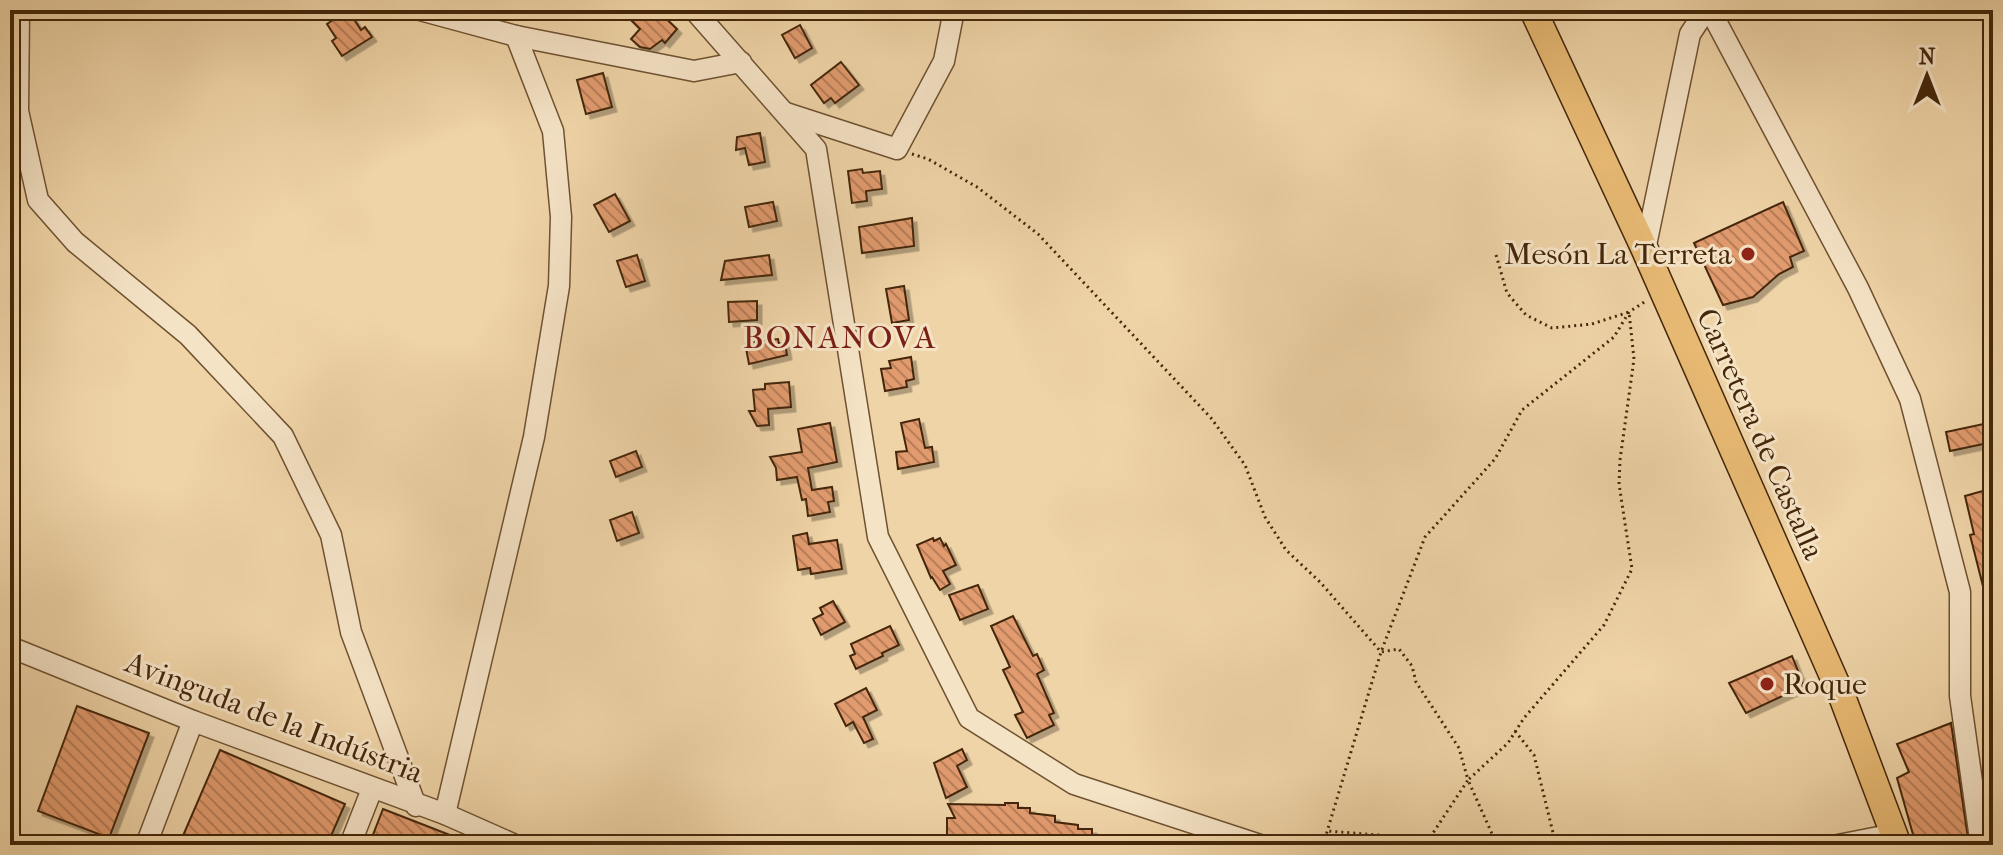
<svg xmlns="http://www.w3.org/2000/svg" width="2003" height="855" font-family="'IM FELL French Canon',serif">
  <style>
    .building { fill: url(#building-back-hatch); stroke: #44270a; stroke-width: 2; filter: url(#shadow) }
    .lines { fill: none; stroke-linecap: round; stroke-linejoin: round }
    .minor-casing { stroke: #6f5231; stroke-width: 23 }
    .major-casing { stroke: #44270a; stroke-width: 29 }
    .path { stroke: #44270a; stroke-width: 3; stroke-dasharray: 2 4; stroke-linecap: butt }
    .minor { stroke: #f5e3c6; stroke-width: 20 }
    .major { stroke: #e8ba74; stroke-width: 26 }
    .poi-dot { fill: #8f2418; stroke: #f5e3c6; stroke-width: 3 }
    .labels { text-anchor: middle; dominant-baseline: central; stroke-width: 6; stroke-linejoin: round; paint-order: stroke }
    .poi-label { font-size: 30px; fill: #44270a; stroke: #f5e3c6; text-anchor: end }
    .street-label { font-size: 30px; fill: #44270a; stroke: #f5e3c6 }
    .neighbourhood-label { font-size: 32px; letter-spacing: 2px; fill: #7a1f14; stroke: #f5e3c6 }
  </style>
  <defs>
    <pattern id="building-back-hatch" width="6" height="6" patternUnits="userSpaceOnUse" patternTransform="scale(2)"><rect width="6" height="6" fill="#e19b6e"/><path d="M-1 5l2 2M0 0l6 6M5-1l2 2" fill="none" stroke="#b87e59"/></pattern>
    <filter id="shadow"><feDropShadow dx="4.5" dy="4.5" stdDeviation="0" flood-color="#0004"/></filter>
  </defs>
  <rect width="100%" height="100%" fill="#efd4a7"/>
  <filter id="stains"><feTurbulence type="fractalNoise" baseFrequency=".0025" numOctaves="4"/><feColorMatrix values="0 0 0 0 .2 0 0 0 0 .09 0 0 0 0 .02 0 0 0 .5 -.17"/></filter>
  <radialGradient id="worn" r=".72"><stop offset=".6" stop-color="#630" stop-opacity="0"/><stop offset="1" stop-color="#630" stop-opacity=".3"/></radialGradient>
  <g class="building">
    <polygon points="348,10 361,30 365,27 372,37 342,56 332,41 336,38 327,24"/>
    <polygon points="621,10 642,10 650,17 657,10 677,29 665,43 662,40 650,49 640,47 631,39 640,29"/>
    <polygon points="800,25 812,48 795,58 782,35"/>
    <polygon points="841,62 859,85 835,103 831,98 824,103 811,85"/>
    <polygon points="603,73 612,107 586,114 577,80"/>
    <polygon points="760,133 765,162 749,165 745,148 736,150 737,137"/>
    <polygon points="862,169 863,173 880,171 882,189 866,191 867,201 852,203 848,171"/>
    <polygon points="615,194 630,221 609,232 594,205"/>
    <polygon points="773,202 777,221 749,227 745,207"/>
    <polygon points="1783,202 1804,251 1790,257 1793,267 1779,274 1753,297 1723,305 1694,243"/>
    <polygon points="912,218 914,246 862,253 859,227"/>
    <polygon points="637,255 645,281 626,287 617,261"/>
    <polygon points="769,255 772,275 721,280 725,261"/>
    <polygon points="904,286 909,320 892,323 886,289"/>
    <polygon points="757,301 757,320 729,322 728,302"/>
    <polygon points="778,339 779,344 785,343 787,355 749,364 745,343"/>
    <polygon points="911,357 914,379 906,381 907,387 885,391 881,369 891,368 889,361"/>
    <polygon points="789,382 791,407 768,409 769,425 757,426 749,411 755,411 753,390 765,389 765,384"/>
    <polygon points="919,419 925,448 932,447 934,462 898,469 896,452 907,451 901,423"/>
    <polygon points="1993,422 1993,442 1950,451 1946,432"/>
    <polygon points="830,423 837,462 808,468 812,490 832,487 834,501 828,502 830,512 808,516 806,499 802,500 797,477 777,480 776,468 770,457 802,452 798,429"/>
    <polygon points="636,451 642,467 616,477 610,461"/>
    <polygon points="1993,488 1993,610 1989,610 1970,535 1974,534 1965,496"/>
    <polygon points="632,512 639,533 617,541 610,520"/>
    <polygon points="807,533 809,544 837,540 842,569 811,574 810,568 798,570 793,536"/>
    <polygon points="933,538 934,541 940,538 944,546 946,544 956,565 943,571 950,584 940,590 932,577 931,578 917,545"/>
    <polygon points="978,585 988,609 960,620 949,595"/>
    <polygon points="833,601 845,622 821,635 813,619 823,614 820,608"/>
    <polygon points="1013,616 1033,656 1037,654 1044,670 1037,674 1054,713 1049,715 1054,725 1027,738 1015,715 1023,712 1003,670 1010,667 991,626"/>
    <polygon points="890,626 899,645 882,653 883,656 856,669 850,656 855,654 851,644"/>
    <polygon points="1792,656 1804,686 1746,713 1729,683"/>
    <polygon points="866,688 877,710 863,717 873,739 864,743 853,722 846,726 835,704"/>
    <polygon points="77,706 149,733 109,838 38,811"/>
    <polygon points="1951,723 1969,845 1916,845 1897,778 1909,772 1897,744"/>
    <polygon points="962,749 967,760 957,766 967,787 946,798 934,763"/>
    <polygon points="220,750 345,804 327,845 179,845"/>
    <polygon points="1005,803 1018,803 1018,808 1030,808 1030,813 1055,816 1055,822 1078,825 1078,829 1092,829 1092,845 950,843 950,838 947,838 947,818 955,818 948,804 1005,805"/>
    <polygon points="383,809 473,844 473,845 369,845"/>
  </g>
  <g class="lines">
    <g class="minor-casing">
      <g id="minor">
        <polyline points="19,10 18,111 38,200 75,242 188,335 283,436 331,535 351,632 416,806"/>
        <polyline points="420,10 516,36 694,71 741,62"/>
        <polyline points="694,10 816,149 878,537 969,718 1074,784 1260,845"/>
        <polyline points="1710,10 1858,288 1910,399 1960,592 1960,696 1980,839"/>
        <polyline points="786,113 897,149 944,61 954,10"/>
        <polyline points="1645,250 1690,34 1706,10"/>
        <polyline points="10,647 193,721 445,814 515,845"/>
        <polyline points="445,814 534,437 559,286 561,217 553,131 516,36"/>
        <polyline points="146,845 193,721"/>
        <polyline points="350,845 372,789"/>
        <polyline points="1838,845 1894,834"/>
      </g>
    </g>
    <g class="major-casing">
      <polyline id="major" points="1533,10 1645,250 1843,699 1898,845"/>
    </g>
    <g class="path">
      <polyline points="912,154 928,159 977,187 1038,234 1211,418 1245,465 1265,517 1286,550 1320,582 1381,652 1399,649 1412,666 1416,682 1459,748 1468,780 1429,839 1327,831"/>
      <polyline points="1496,255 1507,293 1526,315 1552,328 1592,324 1629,312 1634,359 1620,460 1619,484 1632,569 1604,625 1524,718 1508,743 1468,780 1497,845"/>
      <polyline points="1515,731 1534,755 1556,845"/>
      <polyline points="1429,839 1485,845"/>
      <polyline points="1323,845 1381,652 1425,537 1495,459 1522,410 1614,337 1629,312 1646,301"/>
    </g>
    <use href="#minor" class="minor"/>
    <use href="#major" class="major"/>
  </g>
  <g class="poi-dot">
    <circle cx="1748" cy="254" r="8"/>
    <circle cx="1767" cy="684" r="8"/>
  </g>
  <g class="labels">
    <g class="poi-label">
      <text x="1732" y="254">Mesón La Terreta</text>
      <text x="1783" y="684" text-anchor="start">Roque</text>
    </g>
    <g class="street-label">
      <text transform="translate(1760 434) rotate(66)">Carretera de Castalla</text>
      <text transform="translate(274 718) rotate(21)">Avinguda de la Indústria</text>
    </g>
    <g class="neighbourhood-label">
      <text x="840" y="337">BONANOVA</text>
    </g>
  </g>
  <rect width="2003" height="855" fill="none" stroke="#efd4a7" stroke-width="40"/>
  <rect x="12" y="12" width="1979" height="831" fill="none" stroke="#44270a" stroke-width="4"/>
  <rect x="20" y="20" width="1963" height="815" fill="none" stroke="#44270a" stroke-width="2"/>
  <g transform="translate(1927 76)" stroke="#f5e3c6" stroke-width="6" paint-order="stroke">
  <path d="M0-6L14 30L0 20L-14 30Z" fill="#44270a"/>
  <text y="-12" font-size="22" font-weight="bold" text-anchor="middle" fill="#44270a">N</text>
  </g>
  <rect width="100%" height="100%" filter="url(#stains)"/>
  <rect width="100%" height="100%" fill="url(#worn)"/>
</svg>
